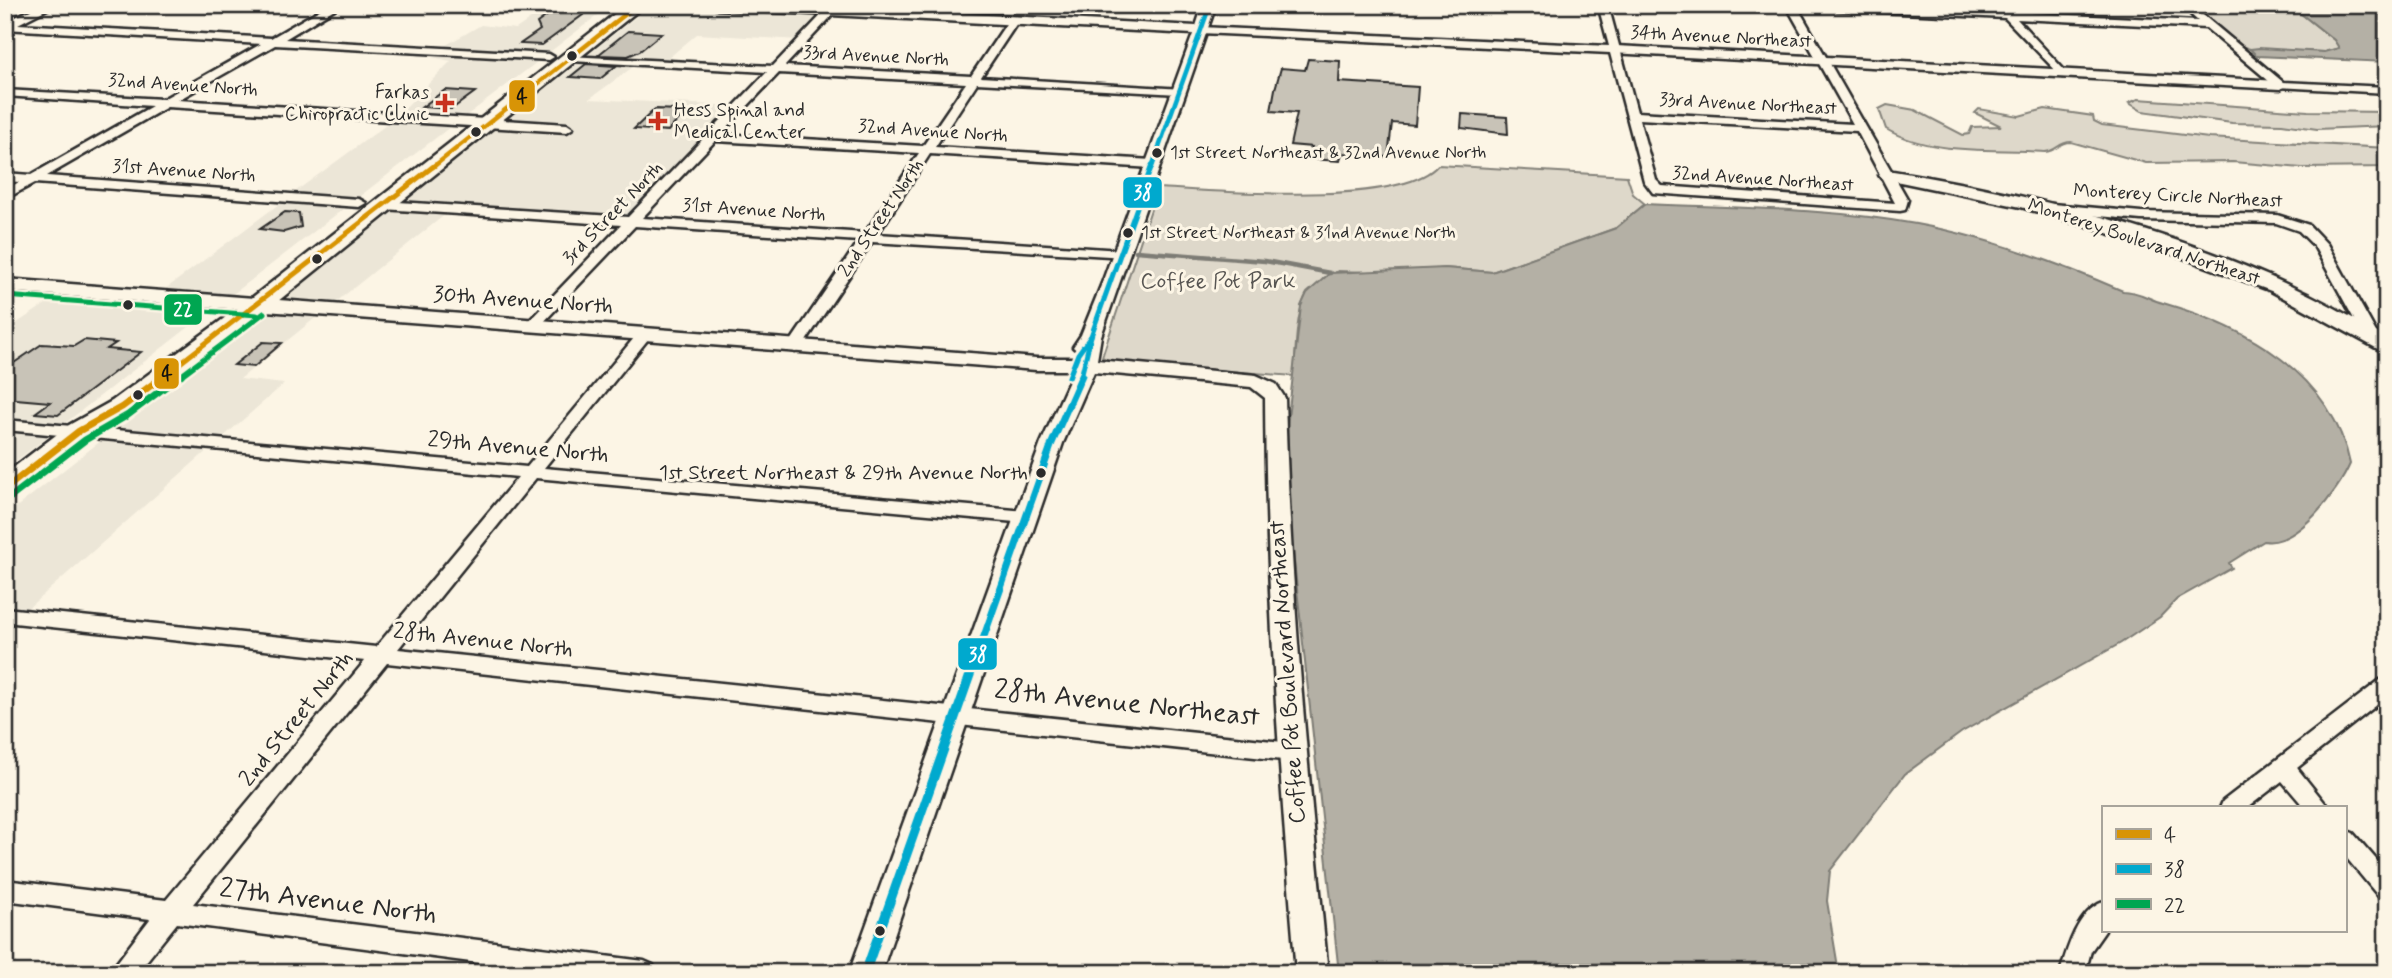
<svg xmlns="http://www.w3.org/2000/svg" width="2392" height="978" font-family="Mynerve,sans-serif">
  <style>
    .built { fill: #ece6d7 }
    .green { fill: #ded8ca; stroke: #84827a; stroke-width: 2 }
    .water { fill: #b4b0a5; stroke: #7d7b74; stroke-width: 2 }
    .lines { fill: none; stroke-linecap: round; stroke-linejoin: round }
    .stream { stroke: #7d7b74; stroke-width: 4.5 }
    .building { fill: #c8c3b7; stroke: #2b2b2b; stroke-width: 2 }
    .minor-casing { stroke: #2b2b2b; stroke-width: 5 }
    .tertiary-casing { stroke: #2b2b2b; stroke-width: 5 }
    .primary-casing { stroke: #2b2b2b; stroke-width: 5 }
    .minor { fill: #fcf5e5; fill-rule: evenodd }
    .tertiary { fill: #fcf5e5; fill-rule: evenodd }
    .primary { fill: #fcf5e5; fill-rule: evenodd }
    .bus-1-far2-casing { stroke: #fcf5e5; stroke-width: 8 }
    .bus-1-far1-casing { stroke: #fcf5e5; stroke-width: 10 }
    .bus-1-casing { stroke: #fcf5e5; stroke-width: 12 }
    .bus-2-far3-casing { stroke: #fcf5e5; stroke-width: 8 }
    .bus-2-far2-casing { stroke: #fcf5e5; stroke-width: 10 }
    .bus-2-far1-casing { stroke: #fcf5e5; stroke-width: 12 }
    .bus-2-casing { stroke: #fcf5e5; stroke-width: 14 }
    .bus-3-far1-casing { stroke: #fcf5e5; stroke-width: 10 }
    .bus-3-casing { stroke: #fcf5e5; stroke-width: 12 }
    .bus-1-far2 { stroke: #d89406; stroke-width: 4.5 }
    .bus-1-far1 { stroke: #d89406; stroke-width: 5 }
    .bus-1 { stroke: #d89406; stroke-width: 7 }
    .bus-2-far3 { stroke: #00a9ce; stroke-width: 4.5 }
    .bus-2-far2 { stroke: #00a9ce; stroke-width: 5 }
    .bus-2-far1 { stroke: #00a9ce; stroke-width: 7 }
    .bus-2 { stroke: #00a9ce; stroke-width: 9 }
    .bus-3-far1 { stroke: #00a651; stroke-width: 5 }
    .bus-3 { stroke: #00a651; stroke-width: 7 }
    .bus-dot { fill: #2b2b2b; stroke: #fcf5e5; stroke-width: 2.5 }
    .poi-dot { fill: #c8321e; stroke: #fcf5e5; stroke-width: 2.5 }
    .labels { text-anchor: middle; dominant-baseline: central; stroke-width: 6; stroke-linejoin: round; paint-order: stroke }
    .far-bus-label { font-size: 18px; fill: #2b2b2b; stroke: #fcf5e5; text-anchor: start }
    .far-street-label { font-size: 19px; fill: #2b2b2b; stroke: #fcf5e5 }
    .far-poi-label { font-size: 19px; fill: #2b2b2b; stroke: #fcf5e5; text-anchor: end }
    .bus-label { font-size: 21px; fill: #2b2b2b; stroke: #fcf5e5; text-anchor: end }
    .park-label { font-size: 23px; fill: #585653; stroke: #fcf5e5 }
    .street-label { font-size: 23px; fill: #2b2b2b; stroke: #fcf5e5 }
    .near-street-label { font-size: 28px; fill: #2b2b2b; stroke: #fcf5e5 }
    .line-badge { stroke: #fcf5e5; stroke-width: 2.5 }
    .badge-label { font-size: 19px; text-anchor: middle; font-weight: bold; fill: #fff }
    .pale-badge-label { font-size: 19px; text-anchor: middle; font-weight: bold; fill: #111 }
  </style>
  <rect width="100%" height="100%" fill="#fcf5e5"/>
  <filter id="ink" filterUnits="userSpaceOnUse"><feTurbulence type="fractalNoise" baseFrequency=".0143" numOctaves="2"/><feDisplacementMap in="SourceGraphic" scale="14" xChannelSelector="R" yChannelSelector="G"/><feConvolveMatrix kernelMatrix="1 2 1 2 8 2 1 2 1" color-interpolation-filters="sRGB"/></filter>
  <g filter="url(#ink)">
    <g class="built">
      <polygon points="551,5 611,5 547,54 441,48 481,25 516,29"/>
      <polygon points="651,5 708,7 705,9 822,16 799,40 697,34 666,60 587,56"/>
      <polygon points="434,52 541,59 462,119 398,115 451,61 427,56"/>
      <polygon points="581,61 637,64 589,99 736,106 629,217 402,202 497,127 569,131 575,126 504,122"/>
      <polygon points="393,120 454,124 356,199 292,194"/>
      <polygon points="283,201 347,206 228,298 160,293"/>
      <polygon points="393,209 447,213 331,306 276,302"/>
      <polygon points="58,296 146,303 216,306 64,424 5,419 5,331"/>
      <polygon points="265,310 320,314 240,379 284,384 222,438 116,429"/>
      <polygon points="5,431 50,435 5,469"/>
      <polygon points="102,440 209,449 27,609 5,606 5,516"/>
    </g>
    <g class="green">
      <polygon points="2191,5 2290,5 2334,40 2340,48 2324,52 2250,49 2241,46"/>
      <polygon points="2138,99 2308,111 2387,112 2387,126 2317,129 2282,124 2232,123 2142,111 2129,103"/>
      <path d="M1887,105l28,5 48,25 6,-1 3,-7 29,-1 -26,-13 4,-4 40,7 26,-7 48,7 1,5 8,4 107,13 178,10v19l-85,1 -69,-6 -87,1 -75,-21c-12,0 -14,9 -26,10 -50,-4 -114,4 -159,-23l-7,-20z"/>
      <path d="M1438,165l189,11 6,18 12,10 -29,24 -124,44 -47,-4 -50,5 -57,-2 -14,7c-4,9 -14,9 -19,19 -10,23 -9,54 -11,79l-182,-14 -10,-5 56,-169c57,3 243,20 280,-23z"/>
    </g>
    <g class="water">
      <polygon points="2290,5 2359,5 2387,14 2387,62 2257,56 2250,49 2259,48 2324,52 2339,48 2334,40"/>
      <path d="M1645,204c90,4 182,4 271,20 71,13 140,38 207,67 16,0 25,8 40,12 83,24 169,71 187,161 -12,28 -54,83 -86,77l-35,22 3,5 -55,31 -17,18 -39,26 -159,89 -57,42 -75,97 -3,30 12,72h-500l-48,-439 -4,-107 14,-121 6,-13 23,-20 115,-5 47,4 124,-44z"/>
    </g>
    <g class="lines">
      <polyline class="stream" points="1136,251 1265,261 1330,273"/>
    </g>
    <g class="building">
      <polygon points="559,7 591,9 542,45 520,44 540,30 537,23"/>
      <polygon points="628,31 662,33 640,51 628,56 598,55"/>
      <polygon points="1308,59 1340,61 1339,82 1418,87 1415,125 1392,123 1388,157 1342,153 1340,161 1310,159 1312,147 1290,145 1297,113 1271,111 1275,89 1281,68 1305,70"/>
      <polygon points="586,64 616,66 600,79 570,77"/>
      <polygon points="445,90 475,92 452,109 422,107"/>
      <polygon points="655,109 679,110 675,114 684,114 668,131 634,129"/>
      <polygon points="1462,114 1507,117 1508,134 1461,128"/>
      <polygon points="285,212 299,213 301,227 284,232 260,229"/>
      <polygon points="84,340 116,343 107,349 141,352 58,415 35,413 50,402 5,398 5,369 42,344 74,346"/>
      <polygon points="263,342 282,343 254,367 234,365"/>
    </g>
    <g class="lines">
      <g class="minor-casing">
        <g id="minor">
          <polygon points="41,5 55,5 18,24 271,38 328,5 341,5 285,39 549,54 554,57 549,60 275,45 178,100 567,124 573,128 567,132 167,107 47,176 359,199 366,203 359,207 35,183 5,199 5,190 19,182 5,181 5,173 31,175 152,106 5,96 5,90 163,99 261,44 5,29 5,22"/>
          <path d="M831,5h11l-57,61 186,10 39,-58 4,-1 5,3 -38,57 202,12 2,2 -6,3 -202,-11 -42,64 217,13 6,4 -6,4 -222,-14 -52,80 243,16 7,4 -2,3 -254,-15 -72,108 -5,2 -8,-5 72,-106 -224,-15 -98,103h-10v-6l94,-98 -238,-16 -7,-4 7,-4 245,16 139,-145 -196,-11 -4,-1v-4l206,10zM779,73l187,10 -43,63 -202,-12zM715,141l204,12 -54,80 -223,-15z"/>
          <path d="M1598,5h10l29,107 216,12 -67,-119h76l138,7 5,-3 6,3 187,9 -18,-16h11l92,77 104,5v6l-111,-6 -70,-59 -189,-9 49,53v4l-4,1 -57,-59 -207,-10 110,192 -3,10 -5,1 -247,-18 -9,-12 -34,-128 -409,-20 -5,-3 5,-3 408,19zM1639,119l218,12 38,72 -233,-17 -6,-6z"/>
          <polygon points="2052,204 2141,212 2277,215 2309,225 2327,244 2378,336 2375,339 2365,339 2314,246 2299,231 2276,223 2141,220 2047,211 2047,205"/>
          <polygon points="644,330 652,335 649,338 544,468 1026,511 1035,517 1026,523 536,478 398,649 1292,743 1300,746 1303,752 1300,758 1292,761 387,663 193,904 644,961 653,965 656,973 554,973 177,923 137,973 109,973 150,919 5,900 5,880 166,900 365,661 5,622 5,608 376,647 518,477 5,430 5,420 527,467 639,332"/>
          <polygon points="2387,678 2387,697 2297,768 2329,808 2305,808 2282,781 2247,808 2220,808 2223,801 2380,680"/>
          <polygon points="2345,830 2353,833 2387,872 2387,900 2379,897 2345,856"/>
          <path d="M2103,902l2,29 -14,20 -6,22h-25c7,-24 18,-62 43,-71z"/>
        </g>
      </g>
      <g class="tertiary-casing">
        <g id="tertiary">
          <path d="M711,5h86l399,21 7,-21h13l-115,331 -4,24 159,15 20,9 9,14c5,192 24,383 43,575h-32c-16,-192 -30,-383 -31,-575l-14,-11 -157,-15 -31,71 -182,530h-32l192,-530 33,-73h-38l-1031,-79v-12l1031,79h41l2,-6 -6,-5 8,-12 21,-52 91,-249 -476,-25z"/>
          <polygon points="1616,46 2280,81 2287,85 2280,89 1611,53 1609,50"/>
          <path d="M1887,170c161,26 363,79 500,169v15l-116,-63 -117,-44 -133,-40 -140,-29 -2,-3z"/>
        </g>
      </g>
      <g class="primary-casing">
        <polygon id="primary" points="626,5 645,5 267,310 132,413 89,437 16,496 5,498 5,474 69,425 112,401 249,300"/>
      </g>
      <use href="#minor" class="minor"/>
      <use href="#tertiary" class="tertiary"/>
      <use href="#primary" class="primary"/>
      <g class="bus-1-far2-casing">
        <polyline id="bus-1-far2" points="433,167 637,5"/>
      </g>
      <g class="bus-1-far1-casing">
        <polyline id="bus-1-far1" points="162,377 435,165"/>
      </g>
      <g class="bus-1-casing">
        <polyline id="bus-1" points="5,489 79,431 122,407 165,375"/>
      </g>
      <g class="bus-2-far3-casing">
        <polyline id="bus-2-far3" points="1152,167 1210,5"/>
      </g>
      <g class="bus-2-far2-casing">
        <g id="bus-2-far2">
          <polyline points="1069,377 1078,354 1091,336 1152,165"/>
          <polyline points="1081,377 1091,336"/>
        </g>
      </g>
      <g class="bus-2-far1-casing">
        <polyline id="bus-2-far1" points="982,642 1052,443 1082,375"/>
      </g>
      <g class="bus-2-casing">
        <polyline id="bus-2" points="865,973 982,641"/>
      </g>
      <g class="bus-3-far1-casing">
        <g id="bus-3-far1">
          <polyline points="5,296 257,315"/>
          <polyline points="179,377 264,313"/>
        </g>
      </g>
      <g class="bus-3-casing">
        <polyline id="bus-3" points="11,497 85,440 128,415 181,375"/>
      </g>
      <use href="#bus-1-far2" class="bus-1-far2"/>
      <use href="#bus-1-far1" class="bus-1-far1"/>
      <use href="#bus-1" class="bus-1"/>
      <use href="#bus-2-far3" class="bus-2-far3"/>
      <use href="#bus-2-far2" class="bus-2-far2"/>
      <use href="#bus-2-far1" class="bus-2-far1"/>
      <use href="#bus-2" class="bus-2"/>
      <use href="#bus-3-far1" class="bus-3-far1"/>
      <use href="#bus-3" class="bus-3"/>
    </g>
  </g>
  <g class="bus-dot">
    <circle cx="572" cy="56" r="6"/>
    <circle cx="476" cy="132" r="6"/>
    <circle cx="1157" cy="153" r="6"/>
    <circle cx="1128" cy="233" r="6"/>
    <circle cx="317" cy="259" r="6"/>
    <circle cx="128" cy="305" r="6"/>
    <circle cx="138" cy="395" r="6"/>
    <circle cx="1041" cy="473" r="6"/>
    <circle cx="880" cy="931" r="6"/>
  </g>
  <g class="poi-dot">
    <path d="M441.5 92.5h7v7h7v7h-7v7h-7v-7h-7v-7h7z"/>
    <path d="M654.5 110.5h7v7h7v7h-7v7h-7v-7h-7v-7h7z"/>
  </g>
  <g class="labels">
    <g class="far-bus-label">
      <text x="1170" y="153">1st Street Northeast &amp; 32nd Avenue North</text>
      <text x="1141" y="233">1st Street Northeast &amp; 31nd Avenue North</text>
    </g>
    <g class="far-street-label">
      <text transform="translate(1721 37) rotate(3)">34th Avenue Northeast</text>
      <text transform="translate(876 56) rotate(3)">33rd Avenue North</text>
      <text transform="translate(183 85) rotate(4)">32nd Avenue North</text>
      <text transform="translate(1748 104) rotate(3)">33rd Avenue Northeast</text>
      <text transform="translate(933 131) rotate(4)">32nd Avenue North</text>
      <text transform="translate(184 171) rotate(4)">31st Avenue North</text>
      <text transform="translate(1763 179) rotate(4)">32nd Avenue Northeast</text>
      <text transform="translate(2178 196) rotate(3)">Monterey Circle Northeast</text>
      <text transform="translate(754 210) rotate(4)">31st Avenue North</text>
      <text transform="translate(613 213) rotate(-46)">3rd Street North</text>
      <text transform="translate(881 218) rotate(-56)">2nd Street North</text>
      <text transform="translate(2144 242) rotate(18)">Monterey Boulevard Northeast</text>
    </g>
    <g class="far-poi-label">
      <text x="429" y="92">Farkas<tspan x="429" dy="22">Chiropractic Clinic</tspan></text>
      <text x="674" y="110" text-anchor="start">Hess Spinal and<tspan x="674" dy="22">Medical Center</tspan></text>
    </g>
    <g class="bus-label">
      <text x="1028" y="473">1st Street Northeast &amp; 29th Avenue North</text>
    </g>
    <g class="park-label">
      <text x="1218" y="282">Coffee Pot Park</text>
    </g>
    <g class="street-label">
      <text transform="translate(523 301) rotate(4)">30th Avenue North</text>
      <text transform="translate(518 448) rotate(5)">29th Avenue North</text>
      <text transform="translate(483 641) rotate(6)">28th Avenue North</text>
      <text transform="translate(1288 672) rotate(-94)">Coffee Pot Boulevard Northeast</text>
      <text transform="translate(297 719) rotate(-51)">2nd Street North</text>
    </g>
    <g class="near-street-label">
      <text transform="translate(1127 704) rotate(6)">28th Avenue Northeast</text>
      <text transform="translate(328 902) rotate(7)">27th Avenue North</text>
    </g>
  </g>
  <g class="line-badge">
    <rect x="508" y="79" width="28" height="34" rx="7" fill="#d89406"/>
    <rect x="1122" y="176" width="41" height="33" rx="7" fill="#00a9ce"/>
    <rect x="163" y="293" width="40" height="33" rx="7" fill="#00a651"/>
    <rect x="153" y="357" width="27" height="33" rx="7" fill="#d89406"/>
    <rect x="957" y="637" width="41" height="34" rx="7" fill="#00a9ce"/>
  </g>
  <g class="badge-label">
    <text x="1143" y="199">38</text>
    <text x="183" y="316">22</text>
    <text x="978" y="661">38</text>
  </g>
  <g class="pale-badge-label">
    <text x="522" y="103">4</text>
    <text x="167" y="380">4</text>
  </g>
  <rect width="2392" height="978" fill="none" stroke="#fcf5e5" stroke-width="28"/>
  <rect x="14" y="14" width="2364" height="950" fill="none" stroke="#2b2b2b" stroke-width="2.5" filter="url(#ink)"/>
  <rect x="2102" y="806" width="245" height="126" fill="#fcf5e5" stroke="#a8a49b" stroke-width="2"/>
  <rect x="2116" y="829" width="35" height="10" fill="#d89406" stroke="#a8a49b" stroke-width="2"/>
  <text x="2164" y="842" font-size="21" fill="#2b2b2b">4</text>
  <rect x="2116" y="864" width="35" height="10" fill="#00a9ce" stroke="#a8a49b" stroke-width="2"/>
  <text x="2164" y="876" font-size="21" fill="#2b2b2b">38</text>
  <rect x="2116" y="899" width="35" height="10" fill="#00a651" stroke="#a8a49b" stroke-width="2"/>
  <text x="2164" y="912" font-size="21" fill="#2b2b2b">22</text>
</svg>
